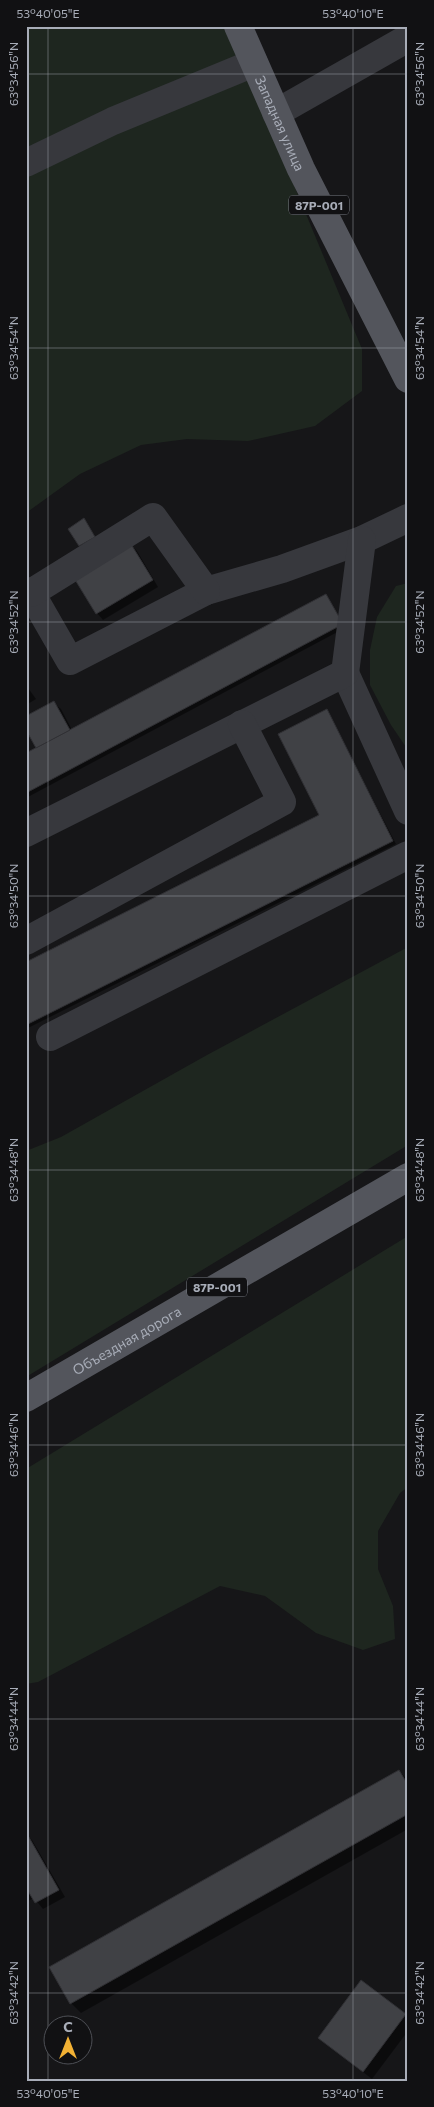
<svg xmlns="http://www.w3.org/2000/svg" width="434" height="2107" font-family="Commissioner,sans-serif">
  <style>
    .green { fill: #1e261f }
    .shadow { fill: #0007 }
    .building { fill: #404145; stroke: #303034 }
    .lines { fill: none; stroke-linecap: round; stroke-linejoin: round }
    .minor { stroke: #37383d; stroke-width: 28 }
    .major { stroke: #53555c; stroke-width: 28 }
    .ticks { fill: none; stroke: #a8adb8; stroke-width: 1; stroke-opacity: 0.45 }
    .labels { text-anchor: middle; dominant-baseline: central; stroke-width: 5; stroke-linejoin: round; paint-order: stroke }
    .shield { fill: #111113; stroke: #7b7e86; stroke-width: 1 }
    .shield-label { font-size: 12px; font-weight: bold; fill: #a8adb8 }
    .street-label { font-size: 14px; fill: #a8adb8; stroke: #111113 }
    .neatline { fill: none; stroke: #a8adb8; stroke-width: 2 }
    .ticks-label { font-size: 12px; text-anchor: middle; fill: #a8adb8 }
  </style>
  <rect width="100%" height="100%" fill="#161618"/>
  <g class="green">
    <polygon points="26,26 228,26 362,349 362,391 315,426 248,441 187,439 141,445 80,474 26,513"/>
    <polygon points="408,583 408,750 391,725 370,685 370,650 377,617 396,586"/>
    <polygon points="408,947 408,1145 26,1377 26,1151 61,1137 207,1055"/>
    <polygon points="408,1236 408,1487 400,1493 378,1531 378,1569 393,1606 395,1639 363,1650 316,1633 265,1596 220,1586 38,1682 26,1684 26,1469"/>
  </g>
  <g class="shadow">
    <polygon points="131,545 137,551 158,587 103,620 97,613"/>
    <polygon points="326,595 345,628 26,798 26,755 37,749 54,703 61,709 72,730"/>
    <polygon points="26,685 36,699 26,705"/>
    <polygon points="327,711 396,844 26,1029 26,963 320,816"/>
    <polygon points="399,1771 408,1780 408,1829 81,2013 71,2003"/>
    <polygon points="26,1834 32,1840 65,1897 43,1909 34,1898 28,1901 26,1899"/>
    <polygon points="405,2015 408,2018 408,2031 372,2079 319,2038"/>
  </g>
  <g class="building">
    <polygon points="84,518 95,537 79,546 68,529"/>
    <polygon points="131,544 153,580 96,614 74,578"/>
    <polygon points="326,594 343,624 26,793 26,753"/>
    <polygon points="54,701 70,730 36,748 26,730 26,716"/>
    <polygon points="327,709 393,841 26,1025 26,962 319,815 278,734"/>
    <polygon points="399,1770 408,1785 408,1814 70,2004 49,1967"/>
    <polygon points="26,1832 59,1890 35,1903 28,1891 26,1892"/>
    <polygon points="361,1980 406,2014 363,2072 318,2038"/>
  </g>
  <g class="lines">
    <g class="minor">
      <polyline points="276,113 408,38"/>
      <polyline points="26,163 113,121 254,63"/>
      <polyline points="26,591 31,593 70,661 206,591 282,569 362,540 408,518"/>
      <polyline points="31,593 153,517 206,591"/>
      <polyline points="345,673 408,811"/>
      <polyline points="26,833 345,673 362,540"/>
      <polyline points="26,941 282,802 242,724"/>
      <polyline points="50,1037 408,855"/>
    </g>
    <g class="major">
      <path id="s1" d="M238,26l63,143 107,210"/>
      <path id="s2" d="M26,1398l382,-221"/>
    </g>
  </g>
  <path class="ticks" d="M48,26v2055M353,26v2055M26,74h382M26,348h382M26,622h382M26,896h382M26,1170h382M26,1445h382M26,1719h382M26,1993h382"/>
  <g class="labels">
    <g class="shield">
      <rect x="289" y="195.5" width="60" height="19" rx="4"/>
      <rect x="187" y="1277.5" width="60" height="19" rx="4"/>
    </g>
    <g class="shield-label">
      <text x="319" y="205">87Р-001</text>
      <text x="217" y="1287">87Р-001</text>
    </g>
    <g class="street-label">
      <text stroke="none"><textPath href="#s1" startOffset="106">Западная улица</textPath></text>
      <text stroke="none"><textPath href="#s2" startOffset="116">Объездная дорога</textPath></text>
    </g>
  </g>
  <rect width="434" height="2107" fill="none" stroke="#111113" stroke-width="55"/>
  <g transform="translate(68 2040)"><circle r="24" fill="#111113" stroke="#4d4f55"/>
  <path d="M0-4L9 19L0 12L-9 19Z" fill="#f2b134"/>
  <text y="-8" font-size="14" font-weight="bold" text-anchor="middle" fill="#a8adb8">С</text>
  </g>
  <rect x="28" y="28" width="378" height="2052" class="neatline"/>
  <g class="ticks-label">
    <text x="48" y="18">53°40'05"E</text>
    <text x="353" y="18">53°40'10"E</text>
    <text transform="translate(14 74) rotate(-90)" y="4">63°34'56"N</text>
    <text transform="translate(420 74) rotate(-90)" y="4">63°34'56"N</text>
    <text transform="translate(14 348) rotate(-90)" y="4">63°34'54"N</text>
    <text transform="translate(420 348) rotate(-90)" y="4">63°34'54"N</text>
    <text transform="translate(14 622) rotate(-90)" y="4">63°34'52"N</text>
    <text transform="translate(420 622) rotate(-90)" y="4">63°34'52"N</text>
    <text transform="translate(14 896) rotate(-90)" y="4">63°34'50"N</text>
    <text transform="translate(420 896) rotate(-90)" y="4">63°34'50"N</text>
    <text transform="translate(14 1170) rotate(-90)" y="4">63°34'48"N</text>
    <text transform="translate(420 1170) rotate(-90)" y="4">63°34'48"N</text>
    <text transform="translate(14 1445) rotate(-90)" y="4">63°34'46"N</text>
    <text transform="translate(420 1445) rotate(-90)" y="4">63°34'46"N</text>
    <text transform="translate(14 1719) rotate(-90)" y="4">63°34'44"N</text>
    <text transform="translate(420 1719) rotate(-90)" y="4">63°34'44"N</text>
    <text transform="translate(14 1993) rotate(-90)" y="4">63°34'42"N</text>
    <text transform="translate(420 1993) rotate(-90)" y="4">63°34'42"N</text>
    <text x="48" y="2098">53°40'05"E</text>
    <text x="353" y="2098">53°40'10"E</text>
  </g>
</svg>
